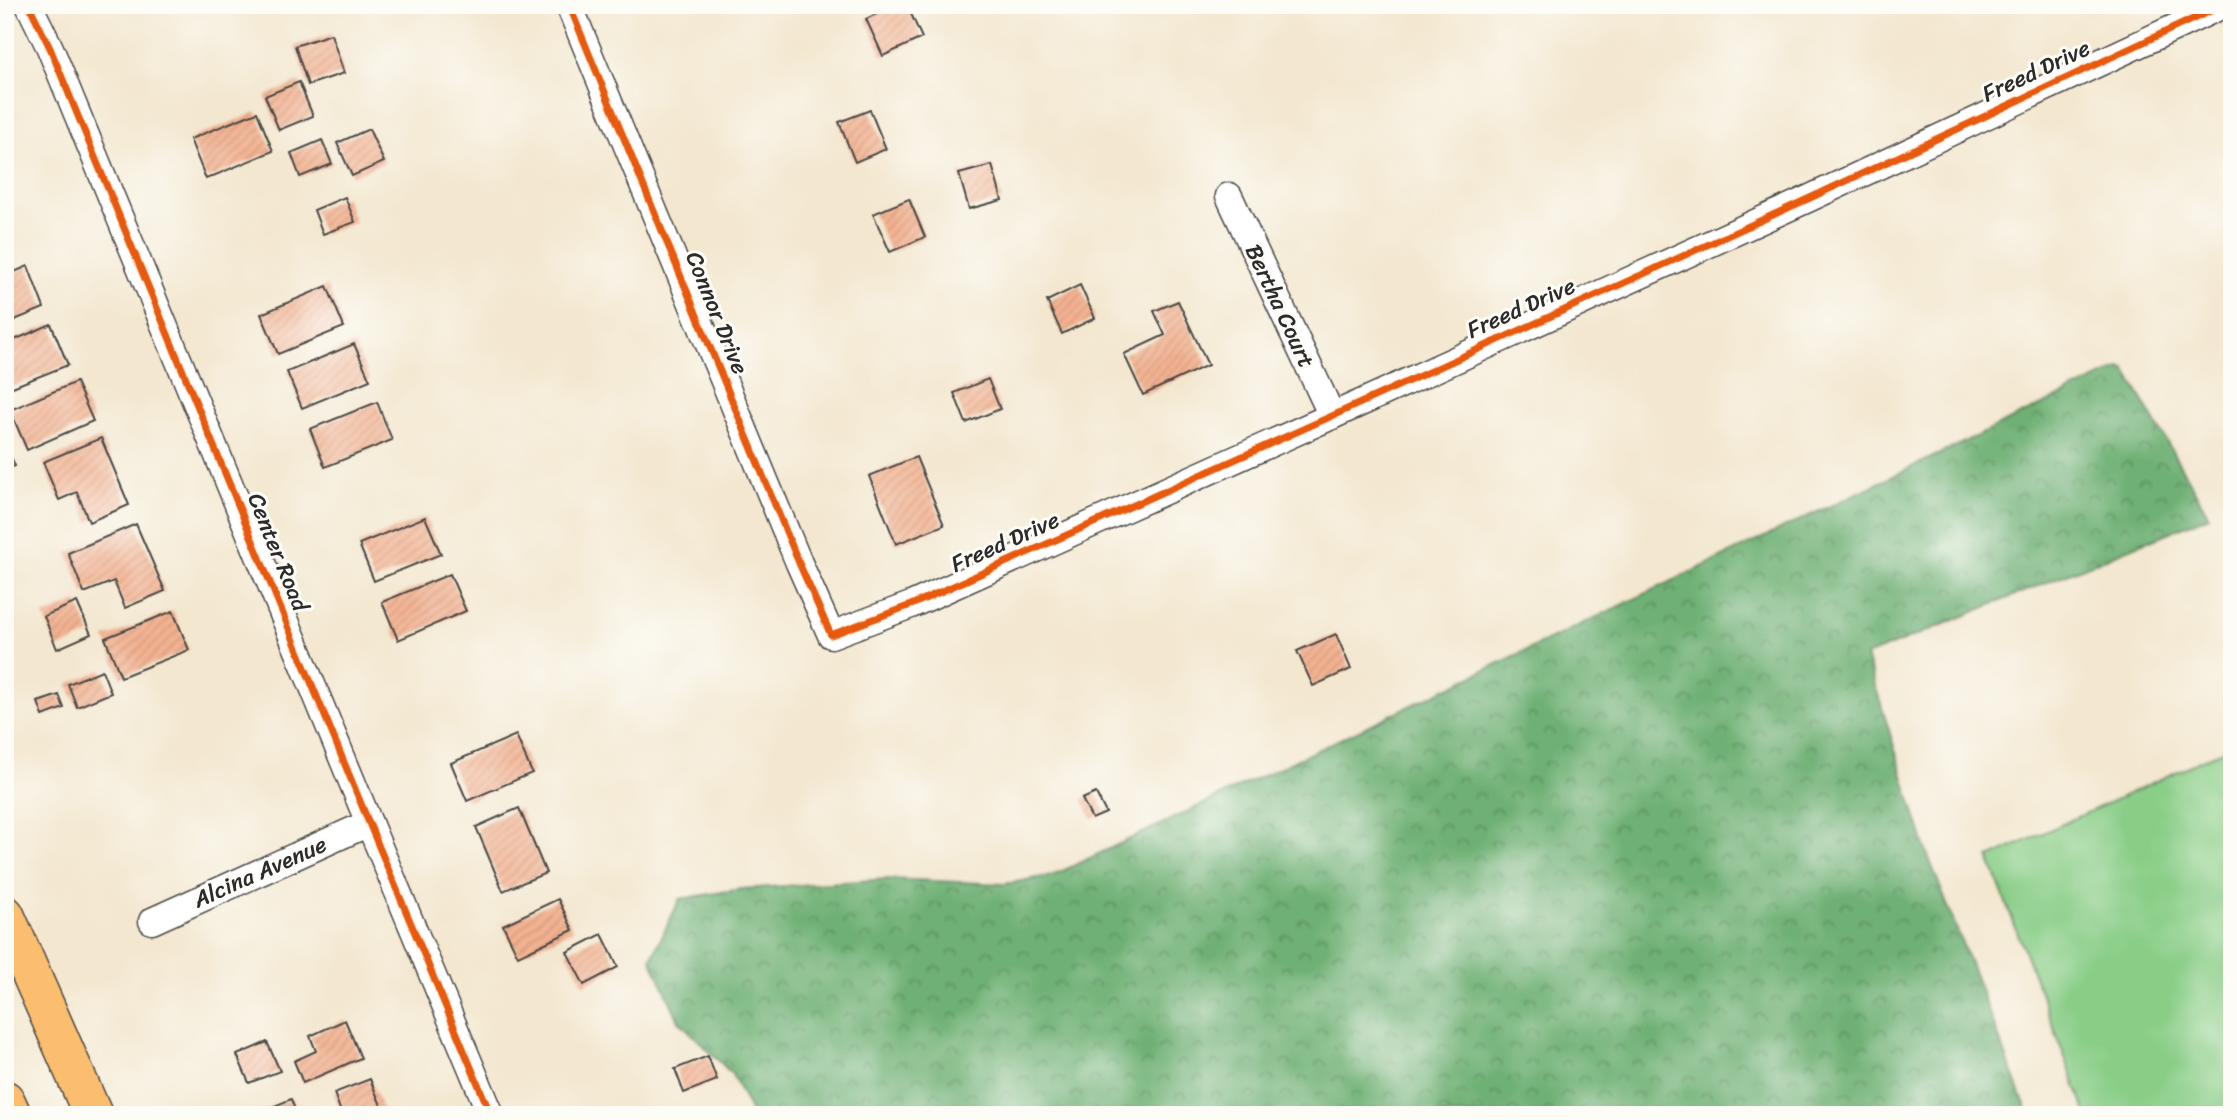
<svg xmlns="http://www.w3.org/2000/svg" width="2237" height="1120" font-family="Sriracha,sans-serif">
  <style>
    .forest { fill: url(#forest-crowns); stroke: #4c6e50; stroke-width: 2 }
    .park { fill: #89cd87; stroke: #5a7c59; stroke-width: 2 }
    .building { fill: url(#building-hatch) }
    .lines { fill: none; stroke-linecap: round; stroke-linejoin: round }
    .minor-casing { stroke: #494744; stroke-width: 29 }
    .primary-casing { stroke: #494744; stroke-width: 41 }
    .minor { stroke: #fff; stroke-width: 26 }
    .primary { stroke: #fbbd6e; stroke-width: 38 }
    .cycleway-casing { stroke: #fdfcf7; stroke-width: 11 }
    .cycleway { stroke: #e8590c; stroke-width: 7 }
    .labels { text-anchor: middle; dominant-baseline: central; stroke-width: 6; stroke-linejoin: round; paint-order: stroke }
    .street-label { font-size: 23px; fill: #2b2b2b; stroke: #fdfcf7 }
  </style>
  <defs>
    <pattern id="forest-crowns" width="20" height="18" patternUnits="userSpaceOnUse" patternTransform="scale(1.75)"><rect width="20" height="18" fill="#6eb074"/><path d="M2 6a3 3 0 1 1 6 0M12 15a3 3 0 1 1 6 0" fill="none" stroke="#5b8f5f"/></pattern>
    <pattern id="building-hatch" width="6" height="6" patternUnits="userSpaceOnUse" patternTransform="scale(1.75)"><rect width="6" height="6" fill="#f3b291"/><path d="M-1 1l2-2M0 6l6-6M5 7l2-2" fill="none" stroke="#d0997d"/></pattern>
  </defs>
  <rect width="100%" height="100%" fill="#fdfcf7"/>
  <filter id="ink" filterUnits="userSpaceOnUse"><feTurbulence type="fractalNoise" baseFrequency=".0143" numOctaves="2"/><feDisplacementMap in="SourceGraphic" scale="14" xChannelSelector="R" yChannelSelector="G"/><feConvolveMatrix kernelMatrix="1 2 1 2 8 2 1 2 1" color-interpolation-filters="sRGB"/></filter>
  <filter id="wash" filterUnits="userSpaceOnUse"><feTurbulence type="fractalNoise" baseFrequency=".00686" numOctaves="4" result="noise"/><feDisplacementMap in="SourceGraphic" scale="28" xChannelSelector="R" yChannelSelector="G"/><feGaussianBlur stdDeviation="1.57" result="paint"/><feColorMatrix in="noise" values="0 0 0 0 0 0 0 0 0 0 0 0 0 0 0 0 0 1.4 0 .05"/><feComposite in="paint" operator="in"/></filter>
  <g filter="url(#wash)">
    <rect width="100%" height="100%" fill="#f3e7cf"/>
    <polygon class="forest" points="2120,368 2125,369 2209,516 1866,656 1927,853 2029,1115 752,1115 732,1074 679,1021 651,959 680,899 741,889 888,879 1005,884 1054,875"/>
    <polygon class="park" points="2232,746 2232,1115 2087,1115 1989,858"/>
    <g id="blocks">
      <g class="building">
        <polygon points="895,5 907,5 922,38 883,56 866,19"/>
        <polygon points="331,34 344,73 308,85 295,46"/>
        <polygon points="299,82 313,116 279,130 265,96"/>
        <polygon points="870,110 886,149 855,162 839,122"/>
        <polygon points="257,112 273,151 206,179 190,139"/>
        <polygon points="369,129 384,162 352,176 337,143"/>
        <polygon points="322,140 332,164 300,177 291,153"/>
        <polygon points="992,165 1002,200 969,209 959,174"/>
        <polygon points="345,197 355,222 323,234 314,210"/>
        <polygon points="909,199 925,237 890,252 873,214"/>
        <polygon points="28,266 44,308 5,324 5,276"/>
        <polygon points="1080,285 1095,318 1062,334 1047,301"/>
        <polygon points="327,286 344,327 278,354 261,314"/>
        <polygon points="1178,301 1208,365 1143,395 1124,354 1165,335 1154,311"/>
        <polygon points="51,324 68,365 5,390 5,344"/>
        <polygon points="354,344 370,380 302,408 287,372"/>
        <polygon points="988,379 1000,409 966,423 954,393"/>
        <polygon points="76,382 93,421 27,450 10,410"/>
        <polygon points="377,402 392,440 325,467 310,429"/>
        <polygon points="101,438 129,505 89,522 77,492 59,500 43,462"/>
        <polygon points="5,443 15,466 5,470"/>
        <polygon points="916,457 944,525 896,544 869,476"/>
        <polygon points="425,517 441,554 374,581 359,544"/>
        <polygon points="136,524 165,591 125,608 114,581 84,593 68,553"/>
        <polygon points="450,574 466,611 398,640 382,602"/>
        <polygon points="77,602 91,634 57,649 44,616"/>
        <polygon points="173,611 189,650 121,677 105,638"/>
        <polygon points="1336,634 1351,669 1313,686 1297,651"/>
        <polygon points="102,670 111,693 77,707 68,684"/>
        <polygon points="59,695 64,708 43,716 38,702"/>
        <polygon points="516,735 532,773 467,801 451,763"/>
        <polygon points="1096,793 1106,813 1092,819 1082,799"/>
        <polygon points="519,808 546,873 503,891 476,827"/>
        <polygon points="558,899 573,930 518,956 503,925"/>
        <polygon points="602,934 618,967 584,985 567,952"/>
        <polygon points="345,1020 361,1058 303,1083 294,1061 316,1051 310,1036"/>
        <polygon points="267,1042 280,1071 249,1083 237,1055"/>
        <polygon points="708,1056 717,1080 684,1093 675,1069"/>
        <polygon points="370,1079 385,1115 342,1115 334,1093"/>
        <polygon points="291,1099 297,1115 261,1115 260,1112"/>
      </g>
    </g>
  </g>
  <g filter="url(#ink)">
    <use href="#blocks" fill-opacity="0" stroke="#494744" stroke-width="2"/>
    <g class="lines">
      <g class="minor-casing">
        <g id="minor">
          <polyline points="29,5 50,48 369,823 491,1115"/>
          <polyline points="569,5 799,563 831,635 911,605 1332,416 1810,198 2223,5"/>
          <polyline points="1229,196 1332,416"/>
          <polyline points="152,921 369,823"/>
        </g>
      </g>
      <g class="primary-casing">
        <g id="primary">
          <polyline points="5,915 93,1115"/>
          <polyline points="5,1100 12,1115"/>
        </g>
      </g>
      <use href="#minor" class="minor"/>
      <use href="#primary" class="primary"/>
      <g class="cycleway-casing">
        <g id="cycleway">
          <polyline points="29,5 50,48 369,823 491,1115"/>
          <polyline points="569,5 799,563 831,635 911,605 1332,416 1810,198 2223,5"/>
        </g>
      </g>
      <use href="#cycleway" class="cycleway"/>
    </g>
  </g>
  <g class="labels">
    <g class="street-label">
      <text transform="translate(2036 71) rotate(-25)">Freed Drive</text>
      <text transform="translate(1280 306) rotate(65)">Bertha Court</text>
      <text transform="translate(1521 308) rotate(-24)">Freed Drive</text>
      <text transform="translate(717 313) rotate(68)">Connor Drive</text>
      <text transform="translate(1005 542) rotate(-24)">Freed Drive</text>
      <text transform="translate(278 552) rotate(68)">Center Road</text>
      <text transform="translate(260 872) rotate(-24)">Alcina Avenue</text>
    </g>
  </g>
  <rect width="2237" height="1120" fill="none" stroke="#fdfcf7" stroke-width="28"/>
</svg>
